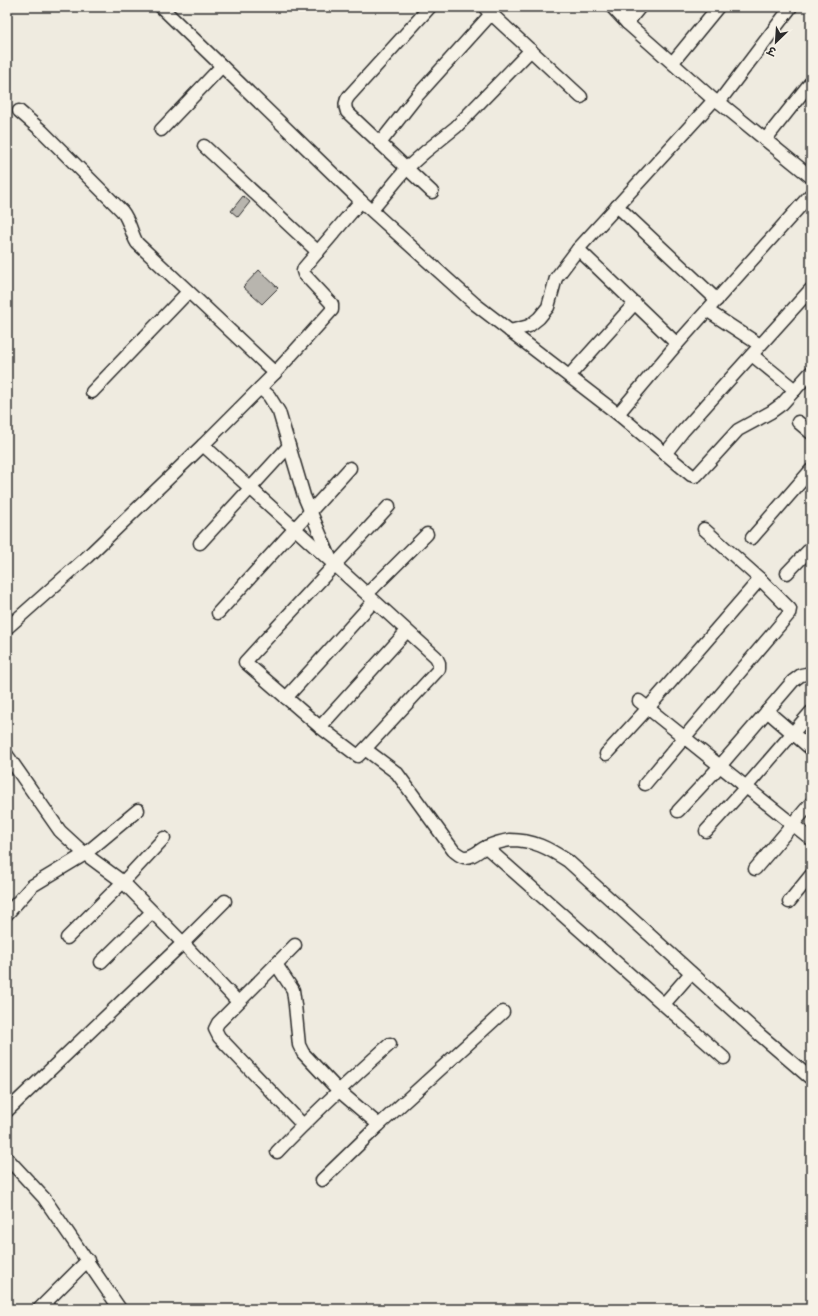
<svg xmlns="http://www.w3.org/2000/svg" width="818" height="1316" font-family="'Patrick Hand','Playpen Sans Deva',sans-serif">
  <style>
    .building { fill: #b8b5ae; stroke: #2b2b2b }
    .lines { fill: none; stroke-linecap: round; stroke-linejoin: round }
    .minor-casing { stroke: #2b2b2b; stroke-width: 15 }
    .minor { stroke: #f7f3e8; stroke-width: 12 }
  </style>
  <rect width="100%" height="100%" fill="#efebe0"/>
  <filter id="ink" filterUnits="userSpaceOnUse"><feTurbulence type="fractalNoise" baseFrequency=".025" numOctaves="2"/><feDisplacementMap in="SourceGraphic" scale="8" xChannelSelector="R" yChannelSelector="G"/><feConvolveMatrix kernelMatrix="1 2 1 2 8 2 1 2 1" color-interpolation-filters="sRGB"/></filter>
  <g filter="url(#ink)">
    <g class="building">
      <polygon points="243,196 250,202 238,217 231,211"/>
      <polygon points="259,270 278,288 262,304 243,287"/>
    </g>
    <g class="lines">
      <g class="minor-casing">
        <g id="minor">
          <polyline points="161,7 361,201 304,268 303,271 304,274 332,304 332,310 275,373 203,445 436,657 439,663 439,669 365,749"/>
          <path d="M430,7l-81,89c-4,5 -5,9 -2,16l85,80"/>
          <polyline points="484,7 581,97"/>
          <polyline points="612,7 627,23 714,100 719,102 811,177"/>
          <polyline points="627,23 640,7"/>
          <polyline points="673,62 718,7"/>
          <polyline points="719,102 791,7"/>
          <path d="M19,111l23,20 80,80c8,10 9,22 15,32l138,130"/>
          <polyline points="161,130 222,66"/>
          <polyline points="765,140 811,82"/>
          <polyline points="380,143 417,96 491,14"/>
          <polyline points="204,146 318,252"/>
          <polyline points="361,201 475,304 618,414 677,344 811,194"/>
          <polyline points="617,206 717,300"/>
          <polyline points="372,210 407,168 425,152 456,127 531,50"/>
          <polyline points="578,249 677,344"/>
          <polyline points="708,311 760,345"/>
          <polyline points="510,331 529,326 539,318 548,307 556,278 578,249 714,100"/>
          <polyline points="752,355 795,390"/>
          <polyline points="569,376 635,303"/>
          <polyline points="260,388 269,396 279,412 304,496 331,560"/>
          <polyline points="92,392 188,292"/>
          <polyline points="618,414 691,475 695,476 697,475 738,430 771,412 782,404 811,372"/>
          <polyline points="798,422 811,433"/>
          <polyline points="665,454 683,431 811,289"/>
          <path d="M389,506l-144,156 75,65 38,29 7,-7 32,24 56,77c3,3 7,6 11,7 9,1 15,-7 22,-10 7,-3 17,-6 24,-7 24,0 38,8 58,21l192,174 49,42"/>
          <polyline points="752,538 811,470"/>
          <polyline points="200,543 289,446"/>
          <polyline points="787,573 811,548"/>
          <polyline points="367,594 427,534"/>
          <polyline points="218,613 350,468"/>
          <polyline points="7,628 87,557 203,445"/>
          <polyline points="286,698 374,601"/>
          <polyline points="639,701 811,839"/>
          <polyline points="767,711 811,749"/>
          <polyline points="320,727 407,631"/>
          <polyline points="606,754 648,708 760,579"/>
          <polyline points="7,755 60,831 85,854 123,882 183,943 238,1002"/>
          <polyline points="645,784 789,614 790,609 760,579 704,529"/>
          <polyline points="678,811 720,766 793,681 801,675 811,673"/>
          <polyline points="706,831 746,787 811,712"/>
          <polyline points="486,847 724,1058"/>
          <polyline points="755,869 811,803"/>
          <polyline points="789,902 811,875"/>
          <polyline points="7,914 32,886 85,854 138,810"/>
          <polyline points="67,938 123,882 164,838"/>
          <polyline points="295,945 218,1023 215,1029 219,1037 303,1125"/>
          <polyline points="101,962 152,912"/>
          <polyline points="276,964 293,990 295,1005 299,1045 303,1053 338,1090 379,1125"/>
          <polyline points="664,1004 691,973"/>
          <polyline points="7,1111 183,943 225,901"/>
          <path d="M277,1152c36,-38 74,-73 113,-108"/>
          <polyline points="7,1158 44,1198 120,1309"/>
          <polyline points="322,1180 379,1125 503,1012"/>
          <polyline points="39,1309 88,1260"/>
        </g>
      </g>
      <use href="#minor" class="minor"/>
    </g>
  </g>
  <rect width="818" height="1316" fill="none" stroke="#f7f3e8" stroke-width="24"/>
  <rect x="12" y="12" width="794" height="1292" fill="none" stroke="#2b2b2b" stroke-width="1.5" filter="url(#ink)"/>
  <g transform="translate(776 42) rotate(205)" stroke="#f7f3e8" stroke-width="3" paint-order="stroke">
  <path d="M0-3L7 15L0 10L-7 15Z" fill="#2b2b2b"/>
  <text y="-6" font-size="11" font-weight="bold" text-anchor="middle" fill="#2b2b2b">उ</text>
  </g>
</svg>
